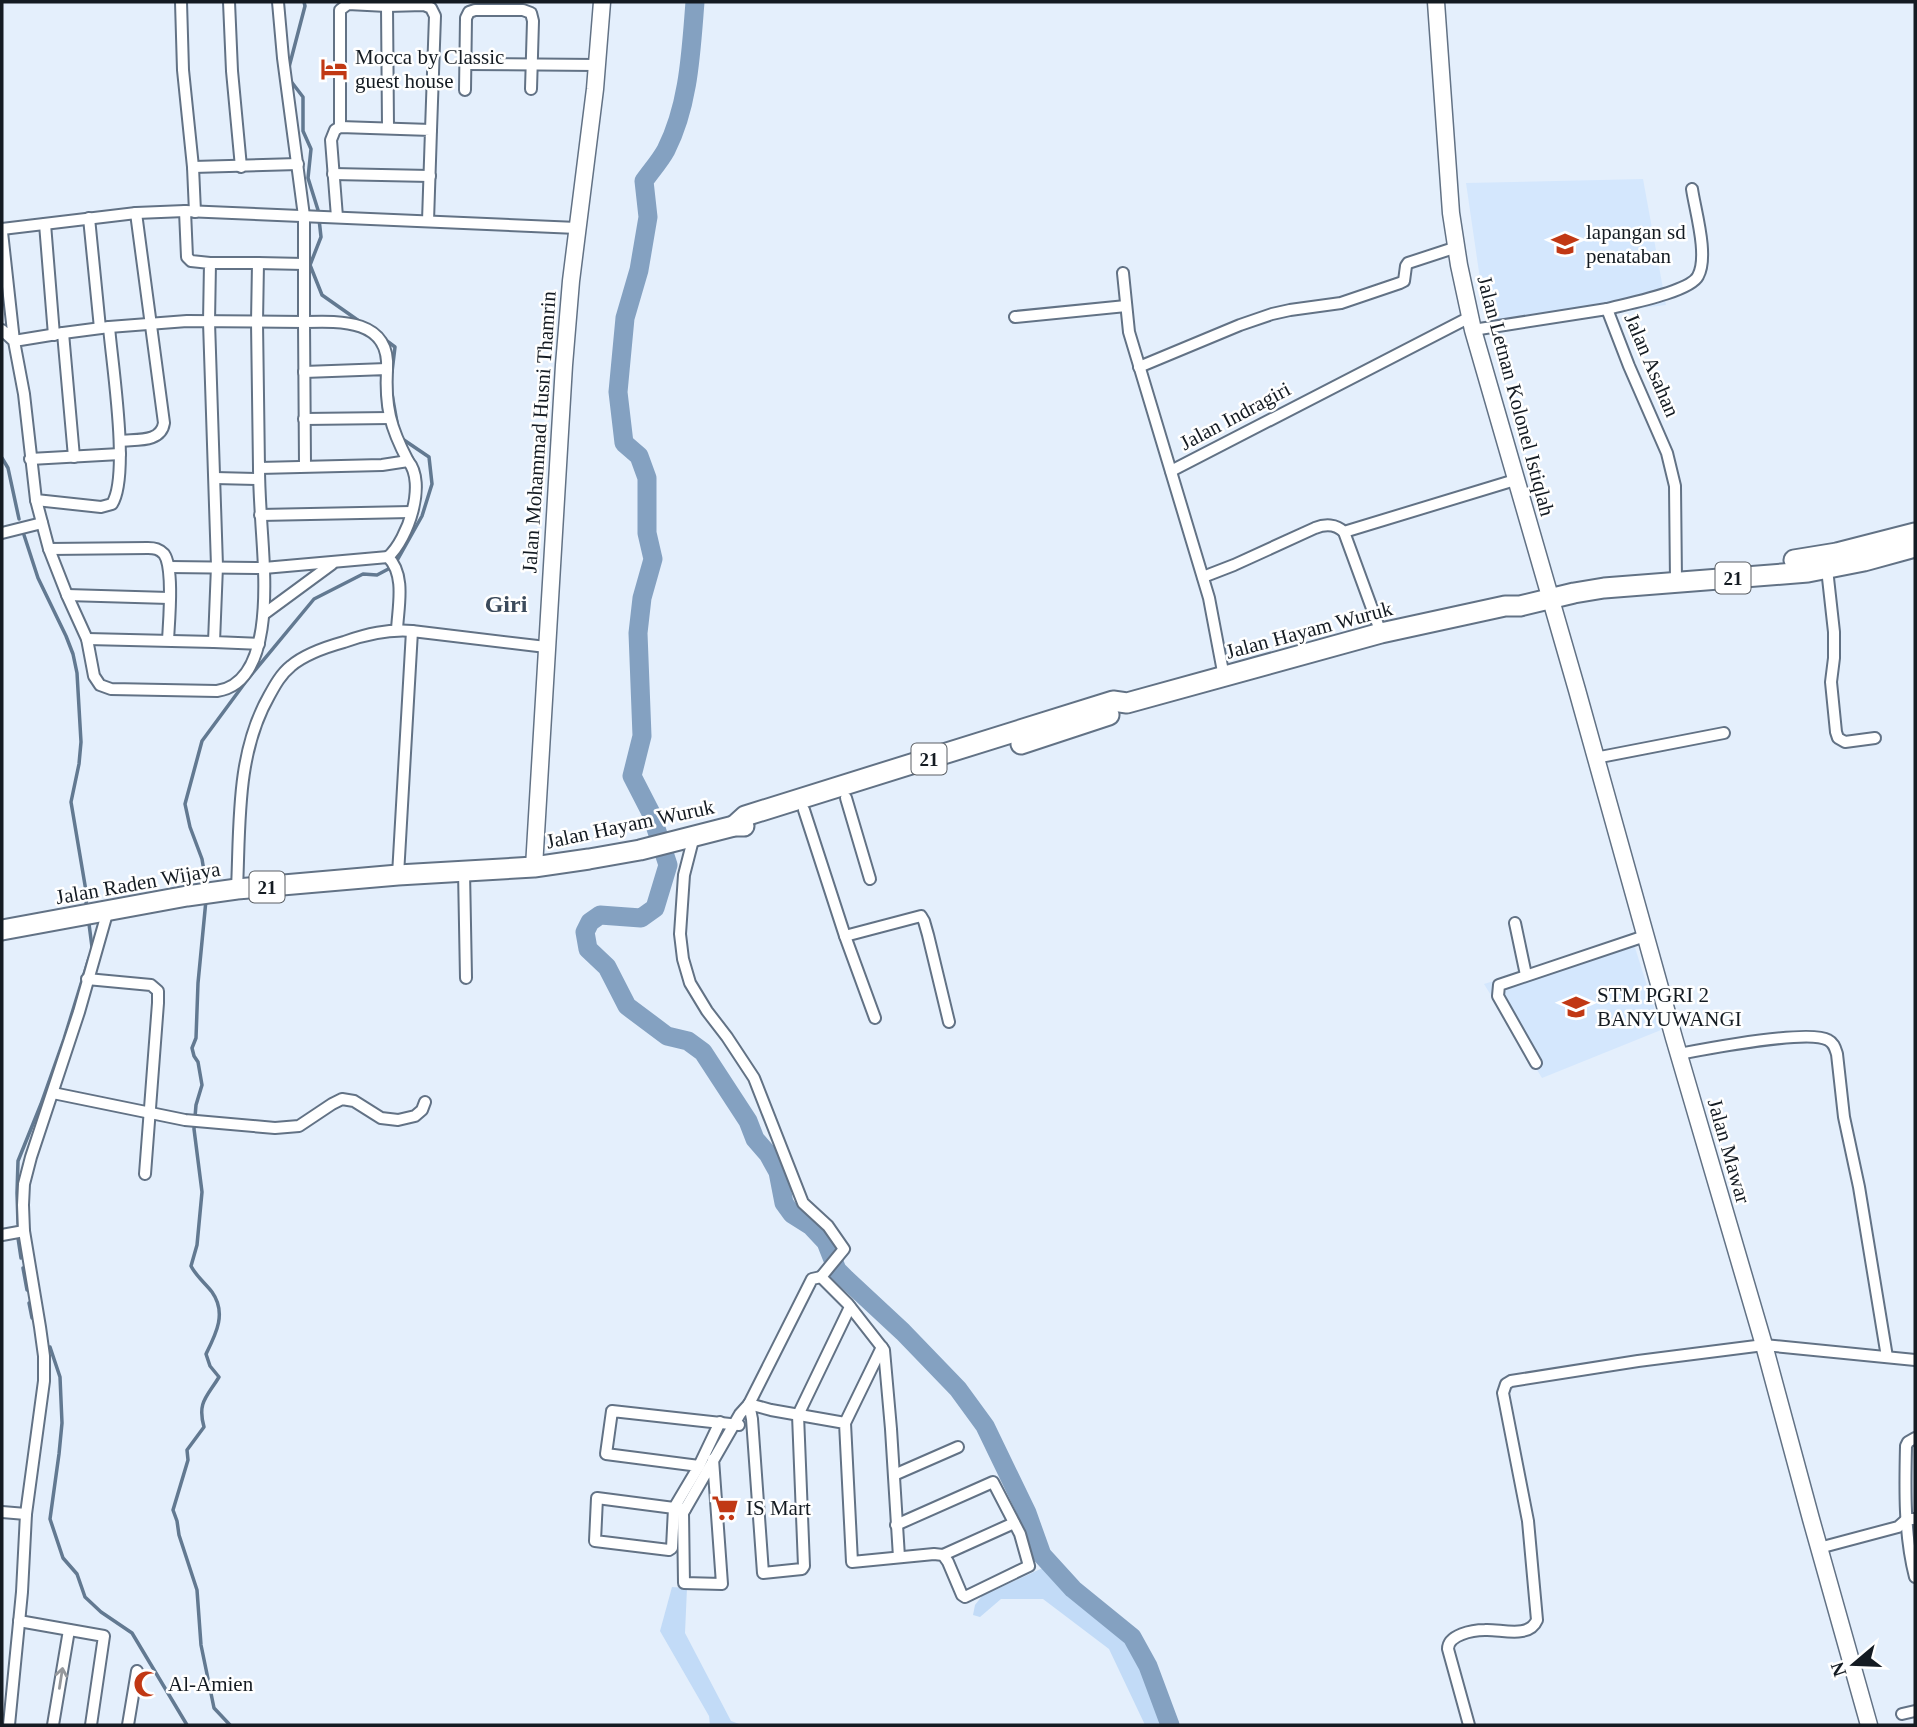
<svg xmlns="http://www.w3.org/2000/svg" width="1917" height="1727" font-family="Georgia,serif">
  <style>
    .built { fill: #d4e7fd }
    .green { fill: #c2dbf7 }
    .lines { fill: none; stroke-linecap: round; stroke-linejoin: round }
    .stream { stroke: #627991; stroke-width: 3.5 }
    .river { stroke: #84a1c1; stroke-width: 19 }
    .street-casing { stroke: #627285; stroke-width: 14 }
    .secondary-casing { stroke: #627285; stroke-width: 19 }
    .highway-casing { stroke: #627285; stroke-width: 23 }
    .street { stroke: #fff; stroke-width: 10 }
    .secondary { stroke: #fff; stroke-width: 16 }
    .highway { stroke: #fff; stroke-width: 19 }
    .oneway { stroke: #95989c }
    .labels { text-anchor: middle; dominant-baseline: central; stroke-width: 5; stroke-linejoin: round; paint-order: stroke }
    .shield { fill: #fff; stroke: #5a5f64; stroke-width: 2 }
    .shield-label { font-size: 19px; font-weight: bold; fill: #141b22 }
    .poi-label { font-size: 21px; fill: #141b22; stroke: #fff; text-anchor: start }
    .street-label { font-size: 21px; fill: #141b22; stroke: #fff }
    .quarter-label { font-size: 24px; font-weight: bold; fill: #3b4a5b; stroke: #fff }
  </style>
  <rect width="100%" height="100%" fill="#e4effc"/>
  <g class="built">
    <polygon points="1643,179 1666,305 1487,327 1466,183"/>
    <polygon points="1632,938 1661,1030 1542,1078 1484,984"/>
  </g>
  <g class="green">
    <polygon points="1049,1565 1073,1590 1132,1637 1148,1666 1170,1725 1145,1725 1109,1649 1043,1599 1001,1599 980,1617 973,1615 975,1605 982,1596"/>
    <polygon points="672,1587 687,1588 685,1633 731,1721 742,1725 710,1725 709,1716 660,1631"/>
  </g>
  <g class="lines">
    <g class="stream">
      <polyline points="288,71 305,6 304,2"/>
      <polyline points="290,80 303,97 303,131 311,149 308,178 318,210 321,237 310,265 322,295 359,321"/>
      <polyline points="383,338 395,347 392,372"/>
      <polyline points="392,394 398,428"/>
      <polyline points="2,458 8,468 19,519"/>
      <polyline points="24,535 38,578 66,636 73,654 77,673 81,742 79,764 71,802 87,897 86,904"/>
      <polyline points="206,883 202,859 190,827 185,804 202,741 247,680 314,599 363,574 377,575 394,566 422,516 432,484 429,457 401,438"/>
      <path d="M206,900l-8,83 -2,55 -4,10 2,8 4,6 4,23 -6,20 -2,24 8,63 -5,53 -6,21c5,10 14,17 21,26 15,21 4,42 -6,62l4,12 9,11c-12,20 -22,25 -15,50l-17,23 1,10 -15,50 4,11 2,14 18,55 4,55 13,63 16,17"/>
      <polyline points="89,924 92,947"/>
      <polyline points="18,1224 17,1193 18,1161 41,1104 64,1039 89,958"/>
      <polyline points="18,1238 21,1258"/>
      <polyline points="23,1268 27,1290"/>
      <polyline points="29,1303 32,1318"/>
      <polyline points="50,1347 60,1377 62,1423 59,1454 50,1519 63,1558 77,1574 85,1597 101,1612 132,1633 187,1725"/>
    </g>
    <path class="river" d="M695,2c-4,49 -6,103 -29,148 -6,11 -15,21 -22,31l4,36 -9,53 -14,48 -7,74 6,51 15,13 8,22v55l6,26 -11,39 -4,35 4,103 -10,40 19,37 17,52 -13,43 -14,10 -41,-3 -10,7 -5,10 3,17 19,18 20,39 40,30 21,5 15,11 45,69 7,18 13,15 10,18 6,31 8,11 19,12 15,16 11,28 9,9 57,53 55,57 27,37 42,87 15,42 31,34 59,48 16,29 22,59"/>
    <g class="street-casing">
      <g id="street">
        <polyline points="181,2 183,70 193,167 195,212"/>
        <polyline points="229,2 232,71 241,167"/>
        <polyline points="387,6 388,127"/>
        <polyline points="466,64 597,65"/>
        <polyline points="465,90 466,18 469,12 475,10 523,10 531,13 533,21 531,89"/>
        <polyline points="340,127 340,10 348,4 387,6 424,5 431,8 435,16 431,130"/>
        <polyline points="193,167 298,164"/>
        <polyline points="333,174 430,176"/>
        <polyline points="185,211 187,257 191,261 210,263 209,322 217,566 214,642 259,644"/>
        <polyline points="337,217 331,140 335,130 340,127 431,130 428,221"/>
        <polyline points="89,218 100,328"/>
        <polyline points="45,224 54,335"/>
        <polyline points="2,229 136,213 185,211 577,228"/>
        <path d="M2,232l12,109 49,-8 46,-6c3,37 21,149 3,177l-11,3 -65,-7 -12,-106 -10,-53 -12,-11"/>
        <path d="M210,263h48l-1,59 2,146 123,-3 26,-4c19,22 0,78 -20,96"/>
        <polyline points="258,263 304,264"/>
        <polyline points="1123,273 1129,332 1209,598 1224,677"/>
        <path d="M1607,309c19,-5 83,-17 91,-33 11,-20 -3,-66 -6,-87"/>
        <polyline points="1015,317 1126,306"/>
        <polyline points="109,327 187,321 304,322 304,216 283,58 278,2"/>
        <polyline points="1473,330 1607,309 1629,366 1667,453 1675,486 1676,581"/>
        <polyline points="63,333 74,457"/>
        <polyline points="1139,367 1240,325 1272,314 1290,310 1341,303 1400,283 1404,281 1406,266 1408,263 1457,247"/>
        <path d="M304,372l83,-3c-2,38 3,58 21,92"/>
        <polyline points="304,419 390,418"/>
        <path d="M120,441c16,-2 41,2 44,-18l-28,-210"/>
        <polyline points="30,459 120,454"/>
        <path d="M305,466l-1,-144c36,-1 86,-3 83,47"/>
        <polyline points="1171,471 1470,317"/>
        <polyline points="215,478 259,479"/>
        <path d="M36,500l13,49 18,46 20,44 7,37 6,9 11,4 106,2c62,-9 46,-131 44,-174 -1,-16 -2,-33 -2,-49"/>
        <polyline points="260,515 411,512"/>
        <polyline points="1344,532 1515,480"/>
        <polyline points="2,533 42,523"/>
        <path d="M49,549l99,-1c7,0 11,1 16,6 10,14 5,67 4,86"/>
        <path d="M169,567l95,1 124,-11c18,18 10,50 9,73"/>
        <polyline points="1827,569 1834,632 1834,658 1831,682 1836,732 1838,738 1845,742 1875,738"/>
        <path d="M1203,577l31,-12 81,-37c10,-4 21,-4 29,4l37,101"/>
        <polyline points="67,595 169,598"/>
        <polyline points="264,614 332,564"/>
        <polyline points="87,639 214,642"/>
        <polyline points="1595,758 1724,733"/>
        <polyline points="846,798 870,879"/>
        <polyline points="804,810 845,936 875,1018"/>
        <polyline points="694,836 684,875 680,934 683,959 690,983 707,1011 727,1037 754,1078 803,1203 828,1226 844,1249 821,1277 848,1304 884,1350 891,1429 899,1557"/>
        <polyline points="464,871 466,978"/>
        <polyline points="398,875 412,631 546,647"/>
        <path d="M237,889c3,-65 -1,-135 32,-193 6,-11 12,-22 22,-30 14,-12 35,-19 53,-24 23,-8 44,-13 68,-11"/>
        <polyline points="1515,923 1526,975"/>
        <polyline points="845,936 921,916 924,921 928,935 949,1022"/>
        <polyline points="87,979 151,985 158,991 158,1003 145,1174"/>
        <path d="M1679,1054c26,-5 130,-25 149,-14 6,3 7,8 9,14l7,63 15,70 28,170"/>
        <polyline points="1536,1063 1498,996 1499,985 1645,936"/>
        <polyline points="53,1093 185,1120 275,1128 299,1126 332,1104 342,1099 354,1101 381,1118 398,1120 415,1116 422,1110 425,1102"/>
        <polyline points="2,1235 24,1231"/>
        <polyline points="821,1277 812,1279 749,1404 771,1410 845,1423 852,1562 934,1554 943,1555 948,1562 962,1595 965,1597 1029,1566 1020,1534 993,1482 896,1525"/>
        <polyline points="749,1404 752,1419 763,1573 802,1569 804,1566 798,1415 850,1307"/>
        <polyline points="845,1423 882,1347"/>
        <path d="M1915,1438l-7,4 -2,4c-1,42 -2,89 9,131"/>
        <polyline points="713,1459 722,1584 684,1583 683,1513 740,1414 749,1404"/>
        <polyline points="699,1466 720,1422"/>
        <polyline points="894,1475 958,1447"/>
        <polygon points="597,1498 674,1508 672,1548 669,1550 595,1541"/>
        <polyline points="685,1509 674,1508 699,1466 606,1454 612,1411 739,1425"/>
        <polyline points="2,1512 26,1514"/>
        <polyline points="1819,1548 1898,1527 1907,1519 1915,1519"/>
        <polyline points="943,1555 1014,1523"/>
        <polyline points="19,1621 104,1636 91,1725"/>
        <polyline points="1902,1714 1915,1711"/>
        <polyline points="9,1725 22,1592 26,1514 44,1381 44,1356 40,1327 24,1231 23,1205 24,1184 31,1157 79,1012 108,910"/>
        <polyline points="53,1725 69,1630"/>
        <polyline points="128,1725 137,1671"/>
        <path d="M1469,1725l-21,-76c0,-14 24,-19 37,-19 16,-1 44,9 52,-10l-9,-99 -25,-128 3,-9 5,-3 127,-20 126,-16 151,15"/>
      </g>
    </g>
    <g class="secondary-casing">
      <g id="secondary">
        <polyline points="1436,2 1451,213 1459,265 1473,330 1577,690 1674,1038 1764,1345 1811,1519 1869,1725"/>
        <polyline points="534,867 564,365 571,281 595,89 602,2"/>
      </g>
    </g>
    <g class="highway-casing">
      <g id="highway">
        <polyline points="1794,560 1837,553 1915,533"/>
        <polyline points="1021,744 1109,715"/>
        <polyline points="734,826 745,816 1113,701 1127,703 1381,633 1505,606 1520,606 1574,593 1604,588 1808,572 1864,561 1915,547"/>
        <polyline points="2,930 187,896 237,889 398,875 534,867 589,859 640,850 734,826 744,826"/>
      </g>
    </g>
    <use href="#street" class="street"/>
    <use href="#secondary" class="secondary"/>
    <use href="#highway" class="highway"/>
  </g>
  <defs><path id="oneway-shaft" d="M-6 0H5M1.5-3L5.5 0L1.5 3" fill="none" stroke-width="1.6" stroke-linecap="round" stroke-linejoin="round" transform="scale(1.75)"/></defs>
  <use class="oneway" href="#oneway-shaft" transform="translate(61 1678) rotate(-81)"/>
  <defs>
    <g id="hotel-bare" transform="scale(2.1)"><path d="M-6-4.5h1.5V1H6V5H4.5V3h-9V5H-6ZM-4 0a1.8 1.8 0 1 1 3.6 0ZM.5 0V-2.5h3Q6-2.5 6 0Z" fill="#c13814" stroke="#fff" stroke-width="2.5" paint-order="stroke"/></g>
    <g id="school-bare" transform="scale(2.1)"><path d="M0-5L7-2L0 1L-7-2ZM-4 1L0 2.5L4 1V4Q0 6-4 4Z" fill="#c13814" stroke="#fff" stroke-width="2.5" paint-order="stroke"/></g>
    <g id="supermarket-bare" transform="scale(2.1)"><path d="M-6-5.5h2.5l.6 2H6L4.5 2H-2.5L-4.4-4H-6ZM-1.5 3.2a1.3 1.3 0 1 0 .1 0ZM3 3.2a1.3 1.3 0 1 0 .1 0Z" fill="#c13814" stroke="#fff" stroke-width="2.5" paint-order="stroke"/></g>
    <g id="mosque-bare" transform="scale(2.1)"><path d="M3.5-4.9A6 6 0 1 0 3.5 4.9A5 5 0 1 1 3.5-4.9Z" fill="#c13814" stroke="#fff" stroke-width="2.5" paint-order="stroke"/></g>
  </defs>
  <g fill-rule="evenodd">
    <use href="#hotel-bare" x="334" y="69"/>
    <use href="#school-bare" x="1565" y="244"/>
    <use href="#school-bare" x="1576" y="1007"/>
    <use href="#supermarket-bare" x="725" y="1508"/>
    <use href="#mosque-bare" x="147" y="1684"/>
  </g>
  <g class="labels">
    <g class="shield">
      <rect x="1715.5" y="562.5" width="35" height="31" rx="5"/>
      <rect x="911.5" y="743.5" width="35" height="31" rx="5"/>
      <rect x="249.5" y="871.5" width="35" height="31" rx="5"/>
    </g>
    <g class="shield-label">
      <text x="1733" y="578">21</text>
      <text x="929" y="759">21</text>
      <text x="267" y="887">21</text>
    </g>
    <g class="poi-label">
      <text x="355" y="57">Mocca by Classic<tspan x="355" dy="24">guest house</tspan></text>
      <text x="1586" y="232">lapangan sd<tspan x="1586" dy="24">penataban</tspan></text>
      <text x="1597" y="995">STM PGRI 2<tspan x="1597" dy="24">BANYUWANGI</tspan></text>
      <text x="746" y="1508">IS Mart</text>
      <text x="168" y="1684">Al-Amien</text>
    </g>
    <g class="street-label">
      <text transform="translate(1652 365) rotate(67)">Jalan Asahan</text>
      <text transform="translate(1516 396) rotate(75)">Jalan Letnan Kolonel Istiqlah</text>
      <text transform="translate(1235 416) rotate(-28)">Jalan Indragiri</text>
      <text transform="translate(539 432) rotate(-86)">Jalan Mohammad Husni Thamrin</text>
      <text transform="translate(1309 630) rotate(-15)">Jalan Hayam Wuruk</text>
      <text transform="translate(630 824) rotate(-12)">Jalan Hayam Wuruk</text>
      <text transform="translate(138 883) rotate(-10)">Jalan Raden Wijaya</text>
      <text transform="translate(1729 1151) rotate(74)">Jalan Mawar</text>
    </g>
    <g class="quarter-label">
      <text x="506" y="604">Giri</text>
    </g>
  </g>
  <rect width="1917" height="1727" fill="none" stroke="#141b22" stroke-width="7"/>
  <g transform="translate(1854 1664) rotate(251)" stroke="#ffffff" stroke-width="5" paint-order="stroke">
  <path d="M0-5L12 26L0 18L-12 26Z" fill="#141b22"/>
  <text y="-10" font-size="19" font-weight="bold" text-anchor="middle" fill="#141b22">N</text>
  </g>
</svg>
